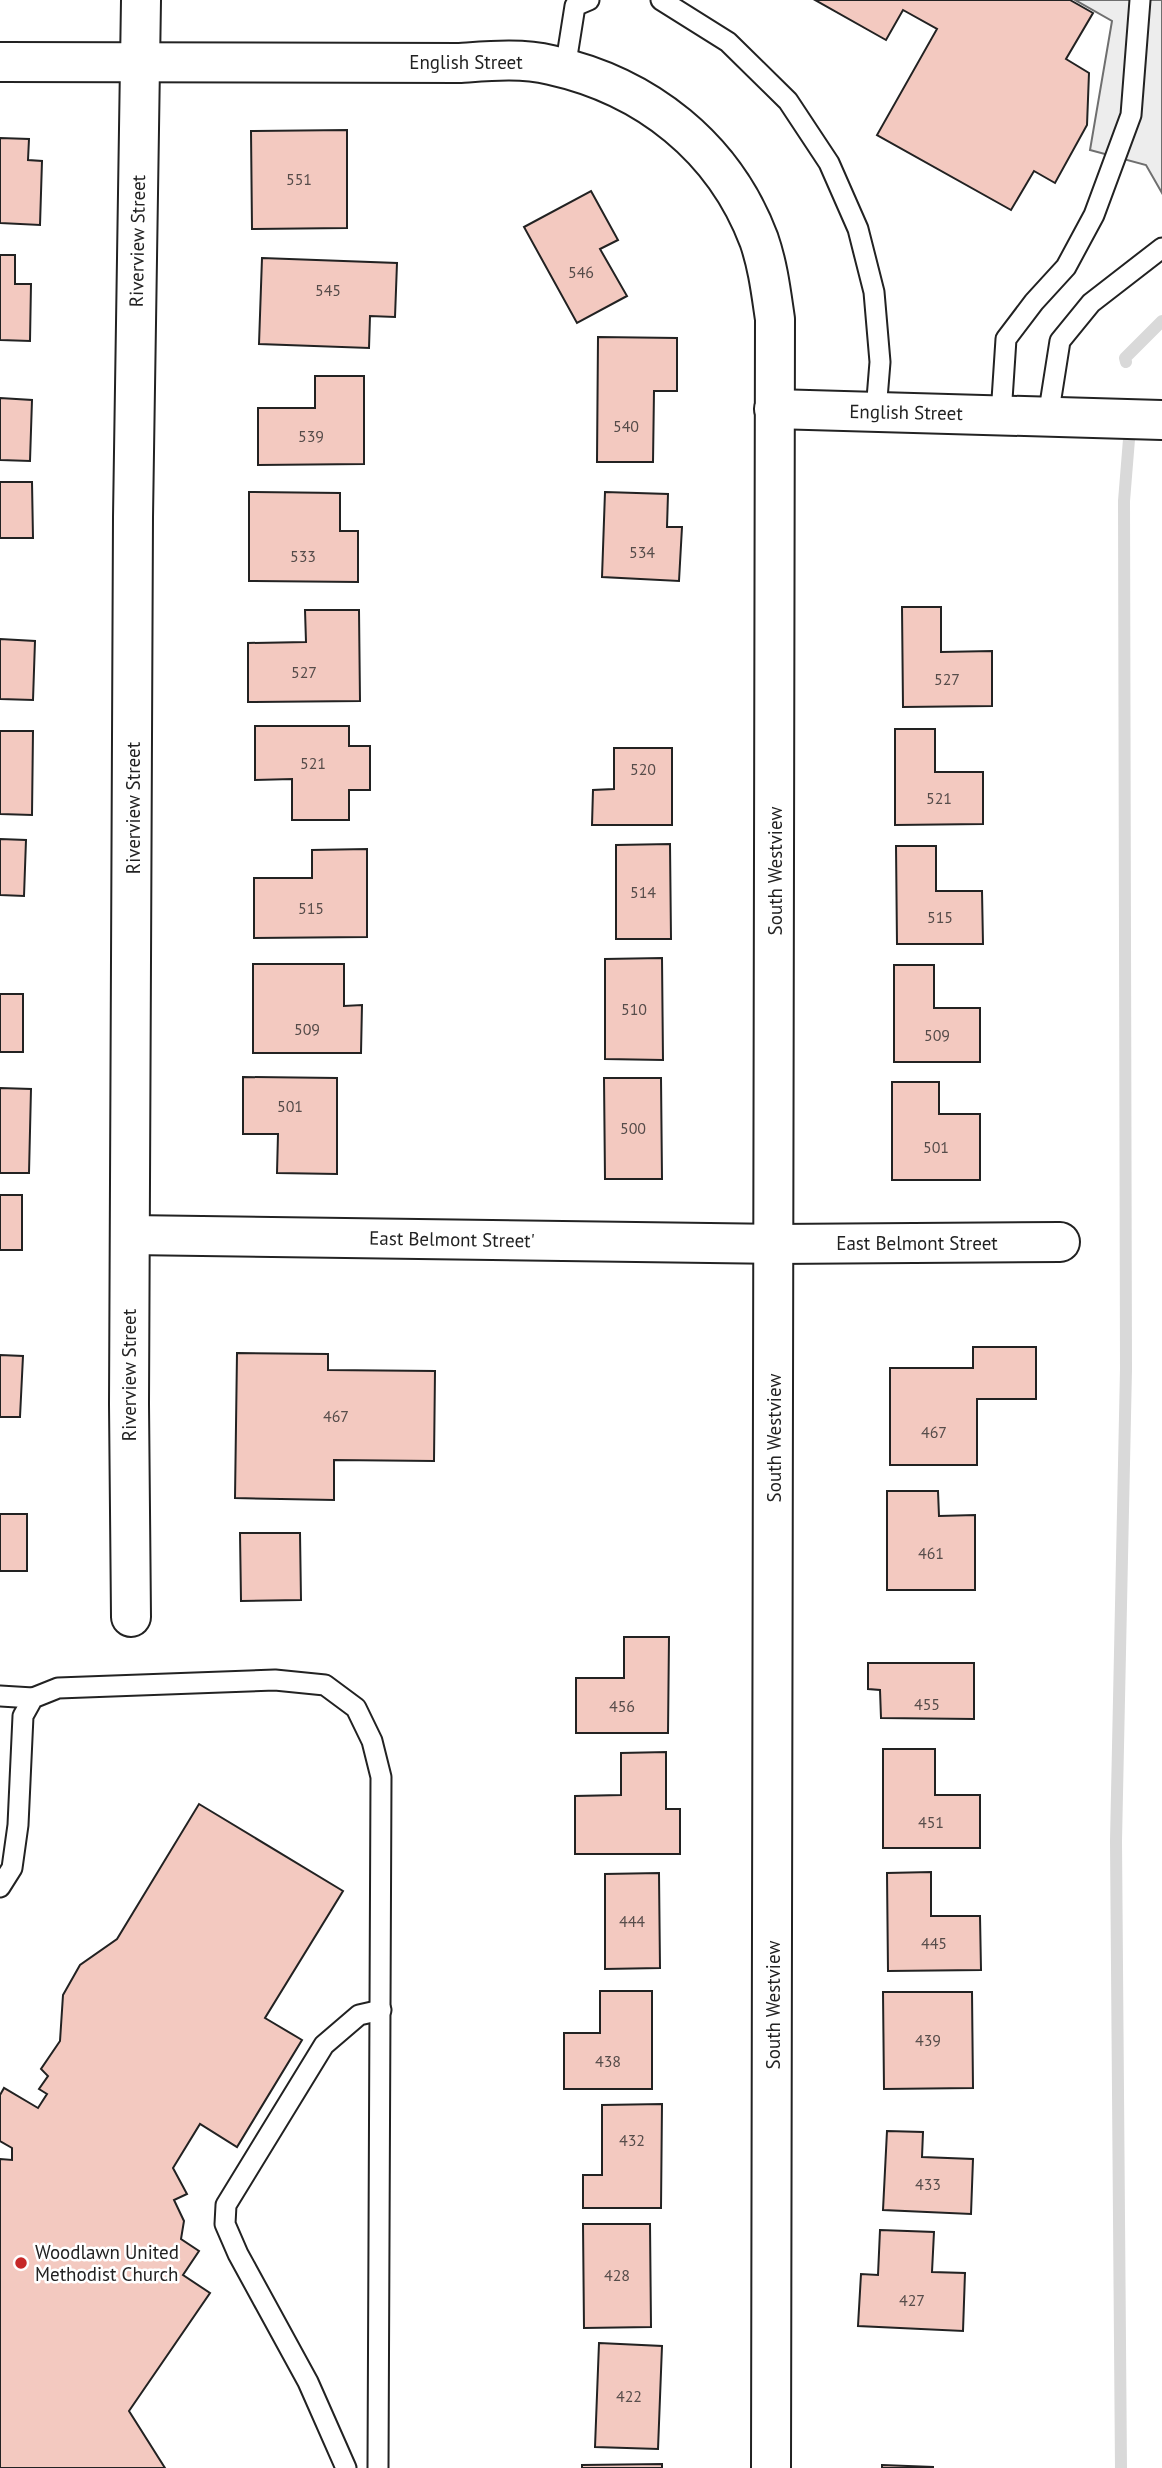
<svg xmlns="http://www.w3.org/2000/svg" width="1162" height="2468" font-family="'PT Sans',sans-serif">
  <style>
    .parking { fill: #ededed; stroke: #6f6f6f; stroke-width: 2 }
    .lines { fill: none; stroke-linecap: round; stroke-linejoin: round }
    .stream { stroke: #d9d9d9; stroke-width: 12 }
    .building { fill: #f3c9c0; stroke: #222; stroke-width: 2 }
    .service-casing { stroke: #222; stroke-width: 23 }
    .minor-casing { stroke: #222; stroke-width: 42 }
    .service { stroke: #fff; stroke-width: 19 }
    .minor { stroke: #fff; stroke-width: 38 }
    .poi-dot { fill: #c62828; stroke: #fff; stroke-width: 2.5 }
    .labels { text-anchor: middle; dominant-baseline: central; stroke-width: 5; stroke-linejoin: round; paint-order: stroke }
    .number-label { font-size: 16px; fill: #564c4a }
    .street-label { font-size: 19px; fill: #222; stroke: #fff }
    .poi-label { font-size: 19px; fill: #222; stroke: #fff; text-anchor: start }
  </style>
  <rect width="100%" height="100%" fill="#fff"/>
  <polygon class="parking" points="1075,0 1162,0 1162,193 1146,165 1090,150 1112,21"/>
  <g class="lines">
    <g class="stream">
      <polyline points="1126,362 1125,358 1162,321"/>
      <polyline points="1121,2468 1116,1841 1126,1369 1124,501 1130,427"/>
    </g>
  </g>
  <g class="building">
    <polygon points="815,0 1070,0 1093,13 1066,59 1089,73 1087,125 1055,183 1034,171 1011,210 877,135 937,29 903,10 886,40"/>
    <polygon points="347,130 347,228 252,229 251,131"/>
    <polygon points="0,138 29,139 28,160 42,161 40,225 0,223"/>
    <polygon points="591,191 618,240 600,249 627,296 577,323 524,227"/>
    <polygon points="0,255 15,255 15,284 31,284 30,341 0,340"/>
    <polygon points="262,258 397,263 395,317 370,316 369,348 259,344"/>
    <polygon points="598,337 677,338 677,391 654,391 653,462 597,462"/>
    <polygon points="315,376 364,376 364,464 258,465 258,408 315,408"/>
    <polygon points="0,398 32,400 30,461 0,460"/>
    <polygon points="0,482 32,482 33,538 0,538"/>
    <polygon points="249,492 340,493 340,531 358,531 358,582 249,581"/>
    <polygon points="605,492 668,494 667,527 682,527 679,581 602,577"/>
    <polygon points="902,607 941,607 941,652 992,651 992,706 903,707"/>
    <polygon points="305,610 359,610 360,701 248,702 248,643 306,642"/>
    <polygon points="0,639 35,641 33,700 0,699"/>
    <polygon points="255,726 349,726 349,746 370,746 370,790 349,790 349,820 292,820 292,779 255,780"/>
    <polygon points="895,729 935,729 935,772 983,772 983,824 895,825"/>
    <polygon points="0,731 33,731 32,815 0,814"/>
    <polygon points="614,748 672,748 672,825 592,825 593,790 614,789"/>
    <polygon points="0,839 26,840 24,896 0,895"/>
    <polygon points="670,844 671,939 616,939 616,845"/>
    <polygon points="896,846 936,846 936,891 982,891 983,944 897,944"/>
    <polygon points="367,849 367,937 254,938 254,878 312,878 312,850"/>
    <polygon points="662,958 663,1060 605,1059 605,959"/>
    <polygon points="253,964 344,964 344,1006 362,1005 361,1053 253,1053"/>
    <polygon points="894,965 934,965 934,1008 980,1008 980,1062 894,1062"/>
    <rect x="0" y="994" width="23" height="58"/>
    <polygon points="243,1077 337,1078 337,1174 277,1173 278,1134 243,1134"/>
    <polygon points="604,1078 661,1078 662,1179 605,1179"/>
    <polygon points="892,1082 939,1082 939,1114 980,1114 980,1180 892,1180"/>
    <polygon points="0,1088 31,1089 29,1173 0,1173"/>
    <rect x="0" y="1195" width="22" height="55"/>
    <polygon points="973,1347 1036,1347 1036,1399 977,1399 977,1465 890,1465 890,1368 973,1368"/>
    <polygon points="237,1353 328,1354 328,1370 435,1371 434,1461 334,1460 334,1500 235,1498"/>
    <polygon points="0,1355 23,1356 20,1417 0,1417"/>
    <polygon points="887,1491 938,1491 939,1516 975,1515 975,1590 887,1590"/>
    <rect x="0" y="1514" width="27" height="57"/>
    <polygon points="240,1533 300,1533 301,1600 241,1601"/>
    <polygon points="624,1637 669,1637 668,1733 576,1733 576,1678 624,1678"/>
    <polygon points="868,1663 974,1663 974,1719 881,1718 880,1690 868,1689"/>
    <polygon points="883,1749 935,1749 935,1795 980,1795 980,1848 883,1848"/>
    <polygon points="666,1752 666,1809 680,1809 680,1854 575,1854 575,1796 621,1795 621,1753"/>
    <polygon points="199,1804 343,1891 265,2018 302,2040 237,2147 200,2124 173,2168 187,2194 174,2200 184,2221 181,2239 199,2251 183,2275 210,2293 129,2411 165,2468 0,2468 0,2159 12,2160 12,2148 0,2141 0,2095 4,2088 38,2108 47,2094 39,2089 48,2076 41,2069 60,2041 63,1995 80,1965 117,1939"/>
    <polygon points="931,1872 931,1916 980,1916 981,1970 888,1971 887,1873"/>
    <polygon points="659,1873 660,1968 605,1969 605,1874"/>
    <polygon points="600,1991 652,1991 652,2089 564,2089 564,2033 600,2033"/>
    <polygon points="883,1992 972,1992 973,2088 884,2089"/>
    <polygon points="662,2104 661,2208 583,2208 583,2175 602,2175 602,2105"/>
    <polygon points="887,2131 923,2132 922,2157 973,2159 971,2214 883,2210"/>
    <polygon points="583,2224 650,2224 651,2327 584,2328"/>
    <polygon points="880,2230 934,2232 932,2272 965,2273 963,2331 858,2326 861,2274 878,2275"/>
    <polygon points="599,2343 662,2346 658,2449 595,2447"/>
    <polygon points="662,2464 662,2468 582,2468 582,2465"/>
    <polygon points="882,2465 933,2467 933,2468 882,2468"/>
  </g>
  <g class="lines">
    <g class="service-casing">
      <g id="service">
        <polyline points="661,0 728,42 788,101 829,163 858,229 874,292 880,362 876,411"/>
        <polyline points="565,69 575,6 589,0"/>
        <polyline points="1001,415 1006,339 1034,302 1066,267 1094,215 1131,115 1140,0"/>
        <polyline points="1048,417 1060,341 1091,303 1162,248"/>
        <polyline points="0,1696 33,1698"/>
        <polyline points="0,1887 12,1868 18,1825 23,1716 33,1698 58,1688 275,1680 325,1685 356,1708 372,1741 381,1777 378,2468"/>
        <polyline points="346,2468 308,2382 238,2254 225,2224 226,2205 324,2045 359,2015 381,2010"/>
      </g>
    </g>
    <g class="minor-casing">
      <g id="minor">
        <path d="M0,62l460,1c30,-2 61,-5 91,2 95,21 173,82 208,175 9,26 12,52 16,79l-4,2149"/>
        <polyline points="774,409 1162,420"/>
        <polyline points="130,1235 775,1244 1060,1242"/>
        <polyline points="131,1617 129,1404 133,517 141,0"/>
      </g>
    </g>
    <use href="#service" class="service"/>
    <use href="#minor" class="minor"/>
  </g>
  <circle class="poi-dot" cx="21" cy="2263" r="7"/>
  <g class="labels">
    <g class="number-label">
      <text x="299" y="179">551</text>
      <text x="581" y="272">546</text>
      <text x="328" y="290">545</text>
      <text x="626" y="426">540</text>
      <text x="311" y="436">539</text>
      <text x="642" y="552">534</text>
      <text x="303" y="556">533</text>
      <text x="304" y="672">527</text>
      <text x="947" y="679">527</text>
      <text x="313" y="763">521</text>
      <text x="643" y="769">520</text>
      <text x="939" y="798">521</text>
      <text x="643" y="892">514</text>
      <text x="311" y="908">515</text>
      <text x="940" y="917">515</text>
      <text x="634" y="1009">510</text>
      <text x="307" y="1029">509</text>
      <text x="937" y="1035">509</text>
      <text x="290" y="1106">501</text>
      <text x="633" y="1128">500</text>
      <text x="936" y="1147">501</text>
      <text x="336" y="1416">467</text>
      <text x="934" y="1432">467</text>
      <text x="931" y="1553">461</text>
      <text x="927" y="1704">455</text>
      <text x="622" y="1706">456</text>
      <text x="931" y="1822">451</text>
      <text x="632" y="1921">444</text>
      <text x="934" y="1943">445</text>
      <text x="928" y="2040">439</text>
      <text x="608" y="2061">438</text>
      <text x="632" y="2140">432</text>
      <text x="928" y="2184">433</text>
      <text x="617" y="2275">428</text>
      <text x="912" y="2300">427</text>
      <text x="629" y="2396">422</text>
    </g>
    <g class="street-label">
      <text x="466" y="62">English Street</text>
      <text transform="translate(137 241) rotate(-89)">Riverview Street</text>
      <text transform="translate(906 412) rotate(1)">English Street</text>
      <text transform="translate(133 808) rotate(-90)">Riverview Street</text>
      <text transform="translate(775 871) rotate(-90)">South Westview</text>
      <text transform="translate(452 1239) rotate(1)">East Belmont Street'</text>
      <text x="917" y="1243">East Belmont Street</text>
      <text transform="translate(129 1375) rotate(-90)">Riverview Street</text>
      <text transform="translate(774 1438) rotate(-90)">South Westview</text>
      <text transform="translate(773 2005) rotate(-90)">South Westview</text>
    </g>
    <g class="poi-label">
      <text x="35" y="2252">Woodlawn United<tspan x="35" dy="22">Methodist Church</tspan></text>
    </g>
  </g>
</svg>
